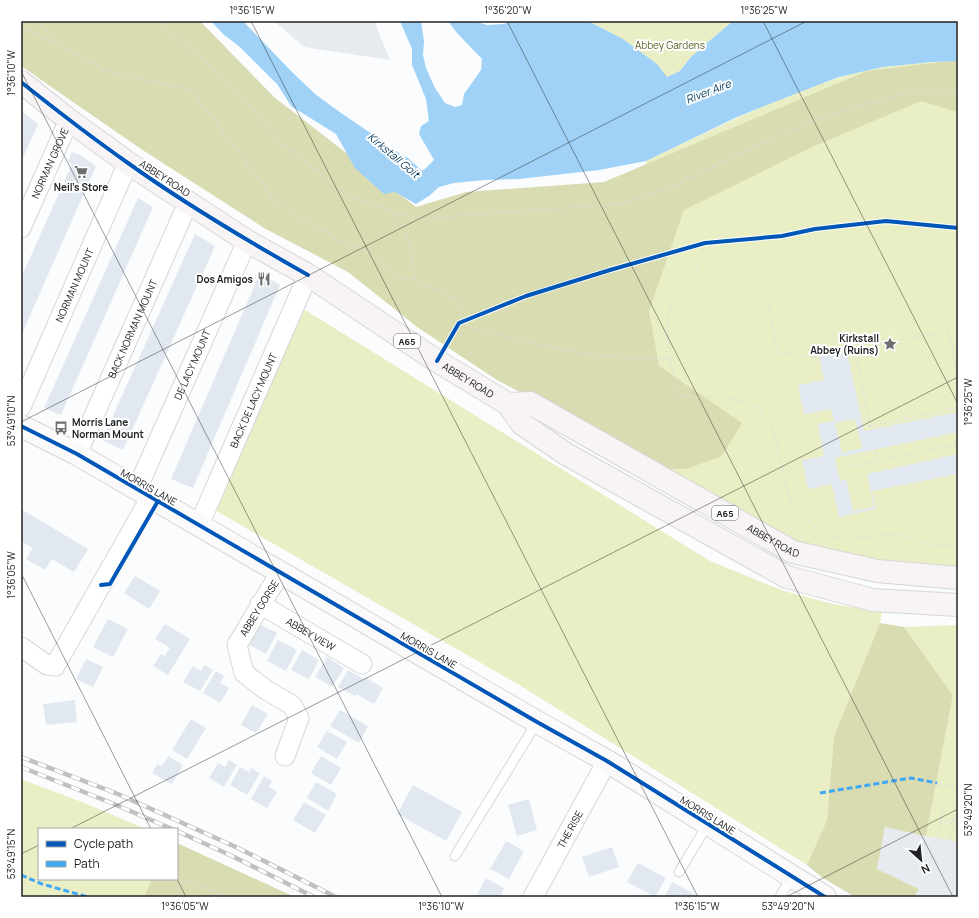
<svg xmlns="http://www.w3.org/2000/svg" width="979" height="918" font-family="Manrope,sans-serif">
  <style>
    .built { fill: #e7ebef }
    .green { fill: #eaeec5 }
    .forest { fill: #d9dcb1 }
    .water { fill: #9fd2f6 }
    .building { fill: #e2e8f0; fill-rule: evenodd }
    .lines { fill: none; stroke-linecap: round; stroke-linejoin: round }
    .lane-casing { stroke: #d5d7d9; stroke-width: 11 }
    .street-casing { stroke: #d5d7d9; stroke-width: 21 }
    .secondary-casing { stroke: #d5d7d9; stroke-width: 24 }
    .primary-casing { stroke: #d5d7d7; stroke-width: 24 }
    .path { stroke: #ddddde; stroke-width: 2.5; stroke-dasharray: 1 3; stroke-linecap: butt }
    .lane { stroke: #feffff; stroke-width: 9 }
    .street { stroke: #feffff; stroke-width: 19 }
    .secondary { stroke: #fbf9fa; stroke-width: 22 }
    .primary { stroke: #f8f4f5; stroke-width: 22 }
    .rail-casing { stroke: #c0c0c0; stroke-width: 4.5 }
    .rail { stroke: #fff; stroke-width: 3; stroke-dasharray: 9; stroke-linecap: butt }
    .quiet { stroke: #3fa9f5; stroke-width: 3; stroke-dasharray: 6 3; stroke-linecap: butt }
    .cycleway-casing { stroke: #fff; stroke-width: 6 }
    .cycleway { stroke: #0057b8; stroke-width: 4 }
    .ticks { fill: none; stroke: #212326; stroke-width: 1; stroke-opacity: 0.45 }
    .labels { text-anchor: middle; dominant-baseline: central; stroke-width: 4; stroke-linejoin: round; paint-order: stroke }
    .shield { fill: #fff; stroke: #646567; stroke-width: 1 }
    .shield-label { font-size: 9px; font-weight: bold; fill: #212326 }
    .park-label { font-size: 10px; fill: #595c22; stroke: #fff }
    .street-label { font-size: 10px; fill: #212326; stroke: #fff }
    .poi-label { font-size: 10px; font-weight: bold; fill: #212326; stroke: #fff; text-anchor: end }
    .water-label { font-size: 11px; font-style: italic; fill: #003b5b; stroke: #fff }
    .neatline { fill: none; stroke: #212326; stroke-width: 1.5 }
    .ticks-label { font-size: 10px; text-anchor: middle; fill: #212326 }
  </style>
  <rect width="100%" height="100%" fill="#fbfcfd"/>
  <g class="built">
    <polygon points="274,21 374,21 390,60 304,47"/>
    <polygon points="885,827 958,842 958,897 914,897 919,889 877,869"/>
  </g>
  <g class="green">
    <polygon points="588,21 733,21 708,42 691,57 680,71 667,77 656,64 623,39"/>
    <path d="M958,61v511l-84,-11 -79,-14 -169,-104 9,-156 11,-126c63,-30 126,-62 192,-83 38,-12 80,-16 120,-17z"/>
    <polygon points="302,308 710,561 784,591 833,604 882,612 880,623 834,736 827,820 807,865 521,686 213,509"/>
    <polygon points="958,625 958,842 926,836 953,695 904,627"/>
    <polygon points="21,779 82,802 146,829 39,829 39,879 152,879 144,897 21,897"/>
  </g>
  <g class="forest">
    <polygon points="21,21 200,21 274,97 416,207 466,192 604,182 867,71 958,60 958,112 921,101 812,147 684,210 649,311 659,366 742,423 722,456 686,469 655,468 591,430 497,380 417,327 348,272 264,228 141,149 21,66"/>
    <polygon points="880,623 904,627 953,695 926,836 885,827 877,869 919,889 914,897 855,897 823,878 807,865 827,820 834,736"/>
    <polygon points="177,843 295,897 144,897 152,879 177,879"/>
  </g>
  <polygon class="water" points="211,21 243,21 291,71 315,94 341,113 372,134 388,147 408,158 422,171 425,169 434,160 419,134 421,126 429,121 426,99 412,65 412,49 400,21 421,21 424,41 423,55 426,68 435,88 445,103 455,107 462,105 464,94 481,70 482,59 457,33 448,21 473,21 487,25 504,24 513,21 588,21 623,39 657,64 667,77 680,71 691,57 708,42 733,21 958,21 958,61 932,62 883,67 839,77 782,99 737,117 646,161 599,170 519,179 485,180 454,183 439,187 429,196 416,204 395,192 384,194 355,168 336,134 291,106 277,84 241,48 223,34"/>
  <g class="building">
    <polygon points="21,111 38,124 21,162"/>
    <polygon points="72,152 80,155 96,166 21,336 21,278 72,164 68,162"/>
    <polygon points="138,198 153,207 61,415 44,408"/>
    <polygon points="195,234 215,246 123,450 102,440"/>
    <polygon points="260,273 280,285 193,488 171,479"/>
    <path d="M846,346l18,85 94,-19v20l-123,26 5,23 6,-2 7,32 21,-4 -7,-33 91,-20v20l-86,17 4,18 -37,8 -7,-33 -24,5 -6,-29 22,-4 -6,-32 16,-3 -3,-12 -27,5 -6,-29 26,-5 -6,-29zM855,419l7,29 -20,5 -7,-30z"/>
    <polygon points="21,509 88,549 74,572 52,559 45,570 26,559 33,548 21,541"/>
    <polygon points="135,576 160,591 149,609 124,593"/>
    <polygon points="108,619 128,629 113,657 93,647"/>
    <polygon points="165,624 190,639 168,675 153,666 161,654 165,656 170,648 155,639"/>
    <polygon points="259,624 277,633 266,654 248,644"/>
    <polygon points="278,640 297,650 286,671 267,661"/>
    <polygon points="302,650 319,660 309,679 291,670"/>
    <polygon points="327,657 344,668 332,687 315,677"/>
    <polygon points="86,659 103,667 93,687 76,679"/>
    <polygon points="205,665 213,670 200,691 183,682 193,666 201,671"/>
    <polygon points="348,670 364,679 365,677 383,688 374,704 356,694 355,696 338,687"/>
    <polygon points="216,671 224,676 220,683 229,688 220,703 203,693"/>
    <polygon points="75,700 77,722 46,725 43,704"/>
    <polygon points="252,705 268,714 256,733 241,725"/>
    <polygon points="340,710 368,726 359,743 330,726"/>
    <polygon points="191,719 206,728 187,759 172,750"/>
    <polygon points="327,731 347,742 337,759 317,747"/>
    <polygon points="168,756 183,765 172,784 152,773 157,764 162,766"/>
    <polygon points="321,756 341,768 331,785 311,773"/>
    <polygon points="229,760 237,765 224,787 209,778 218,763 225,767"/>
    <polygon points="240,767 249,772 251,768 260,773 247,795 230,785"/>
    <polygon points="264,776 272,781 269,787 277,792 267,808 251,799"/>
    <polygon points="316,782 337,794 328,811 307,798"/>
    <polygon points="413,785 462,812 446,841 397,814"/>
    <polygon points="529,799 537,830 517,836 508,805"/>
    <polygon points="304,802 326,815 315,833 293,820"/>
    <polygon points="506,841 524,851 509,879 490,869"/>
    <polygon points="612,847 619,867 589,877 582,857"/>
    <polygon points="638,863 666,878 655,897 627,882"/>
    <polygon points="486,878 504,888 500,897 476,897"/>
    <polygon points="672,882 687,890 699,897 665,897"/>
  </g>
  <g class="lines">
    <g class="lane-casing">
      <g id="lane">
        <polyline points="455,856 537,722"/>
        <polyline points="679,872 708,824"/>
        <polyline points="780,897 792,876"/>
      </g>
    </g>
    <g class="street-casing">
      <g id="street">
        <path id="s1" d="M21,228l48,-108"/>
        <path id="s2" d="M21,407l107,-244"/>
        <path id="s3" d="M77,454l111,-251"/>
        <path id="s4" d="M137,489l110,-248"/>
        <path id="s5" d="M199,525l109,-250"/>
        <polyline points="280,573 237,645 244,673 266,690 292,705 299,718 285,756"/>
        <path id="s6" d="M260,604l102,60"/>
        <polyline points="21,647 47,665 55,666 151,497"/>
        <path id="s7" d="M533,897l74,-136"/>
      </g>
    </g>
    <g class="secondary-casing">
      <polyline id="secondary" points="21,426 77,454 537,722 607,761 825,897"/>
    </g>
    <g class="primary-casing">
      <g id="primary">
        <path id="s8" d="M21,82l48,38 59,43 119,78 61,34 129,86 71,43 22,-1 263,149 84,19 81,7"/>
        <polyline points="508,404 522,424 566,454 787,577 873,600 958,605"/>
      </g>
    </g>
    <g class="path">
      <polyline points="40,21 56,43"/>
      <polyline points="158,21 238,91 279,141 349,196 397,213 410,244 415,280"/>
      <path d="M21,27l35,16 49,28 86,19 86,113 66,40 18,6 38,27 16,4 43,20 4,8 -3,15c45,15 91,25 138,32 24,3 49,3 73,5l9,35 7,2h38l21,5 14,6 13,18 18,73 6,11 9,10 14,11 14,7 20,1 31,-4 25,1 24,9h25"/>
      <polyline points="397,213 426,219 462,215 621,204 663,191 750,149 823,117 905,93 958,93"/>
      <polyline points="955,228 958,250"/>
      <polyline points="767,295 777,352 815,357 855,349"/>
      <polyline points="670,360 667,328 671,305 692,279 705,243"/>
      <polyline points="958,377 949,331 855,349 870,426 958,408"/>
      <polyline points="870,426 878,460"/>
      <polyline points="848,467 958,444"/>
      <polyline points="228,502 234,500"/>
      <polyline points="937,783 958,787"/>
      <polyline points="958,807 945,804 937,837 958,842"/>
      <polyline points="941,820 951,822"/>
      <polyline points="954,820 957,807"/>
      <circle cx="954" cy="823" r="3"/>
      <polyline points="950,840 953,825"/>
      <polyline points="175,897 183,879 227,897"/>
    </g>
    <use href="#lane" class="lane"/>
    <use href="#street" class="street"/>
    <use href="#secondary" class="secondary"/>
    <use href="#primary" class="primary"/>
    <g class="rail-casing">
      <g id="rail">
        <polyline points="21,757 118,794 238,848 336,897"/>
        <polyline points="21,767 114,804 172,829"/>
        <polyline points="177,831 234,857 314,897"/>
      </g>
    </g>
    <use href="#rail" class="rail"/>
    <g class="quiet">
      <polyline points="820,793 911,778 937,783"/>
      <polyline points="21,875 42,884 88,897"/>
    </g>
    <g class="cycleway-casing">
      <g id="cycleway">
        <path d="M21,82c35,28 70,55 107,81 57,41 118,77 180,112"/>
        <polyline points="437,361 459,323 526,296 610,270 705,243 782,236 815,229 886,221 958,228"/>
        <polyline points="21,426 77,454 537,722 607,761 825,897"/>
        <polyline points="101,585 110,584 158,501"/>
      </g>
    </g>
    <use href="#cycleway" class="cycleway"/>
  </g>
  <path class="ticks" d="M251,21l447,876M507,21l446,876M763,21l195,383M21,71l421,826M21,422l786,-401M21,573l130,256M70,829l888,-452M21,854l18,-9M177,879l9,18M786,897l172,-88"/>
  <defs>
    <g id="supermarket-bare" transform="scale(1.08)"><path d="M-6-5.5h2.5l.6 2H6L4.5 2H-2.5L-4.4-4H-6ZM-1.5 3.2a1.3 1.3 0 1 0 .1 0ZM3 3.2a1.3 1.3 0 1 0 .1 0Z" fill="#6d6f71" stroke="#fff" stroke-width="2.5" paint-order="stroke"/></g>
    <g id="restaurant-bare" transform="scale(1.08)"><path d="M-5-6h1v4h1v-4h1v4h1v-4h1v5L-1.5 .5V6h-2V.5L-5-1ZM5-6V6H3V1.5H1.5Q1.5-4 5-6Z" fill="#6d6f71" stroke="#fff" stroke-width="2.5" paint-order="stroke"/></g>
    <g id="sight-bare" transform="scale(1.08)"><path d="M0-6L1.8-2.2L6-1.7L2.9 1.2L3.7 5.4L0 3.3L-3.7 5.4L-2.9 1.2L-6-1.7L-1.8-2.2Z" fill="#6d6f71" stroke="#fff" stroke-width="2.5" paint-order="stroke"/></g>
    <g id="bus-bare" transform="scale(1.08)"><path d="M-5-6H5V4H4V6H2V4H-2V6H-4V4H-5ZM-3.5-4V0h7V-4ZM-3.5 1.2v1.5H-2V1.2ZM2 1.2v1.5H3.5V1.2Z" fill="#6d6f71" stroke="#fff" stroke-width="2.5" paint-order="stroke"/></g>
  </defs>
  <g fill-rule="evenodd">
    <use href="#supermarket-bare" x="81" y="172"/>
    <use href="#restaurant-bare" x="264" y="279"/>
    <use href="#sight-bare" x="890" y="344"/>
    <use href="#bus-bare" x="61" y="428"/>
  </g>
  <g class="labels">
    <g class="shield">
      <rect x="394" y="334" width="26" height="14" rx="3"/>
      <rect x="712" y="506" width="26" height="14" rx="3"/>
    </g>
    <g class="shield-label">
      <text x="407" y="341">A65</text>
      <text x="725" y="513">A65</text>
    </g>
    <g class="park-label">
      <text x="670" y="45">Abbey Gardens</text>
    </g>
    <g class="street-label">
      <text stroke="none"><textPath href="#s1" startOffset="71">NORMAN GROVE</textPath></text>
      <text transform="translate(165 178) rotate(33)">ABBEY ROAD</text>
      <text stroke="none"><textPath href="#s2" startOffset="133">NORMAN MOUNT</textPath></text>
      <text stroke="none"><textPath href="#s3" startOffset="137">BACK NORMAN MOUNT</textPath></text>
      <text stroke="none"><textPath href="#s4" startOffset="136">DE LACY MOUNT</textPath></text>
      <text stroke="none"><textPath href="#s8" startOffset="538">ABBEY ROAD</textPath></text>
      <text stroke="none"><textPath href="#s5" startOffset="136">BACK DE LACY MOUNT</textPath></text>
      <text transform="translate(149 487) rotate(30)">MORRIS LANE</text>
      <text stroke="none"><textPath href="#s8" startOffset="886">ABBEY ROAD</textPath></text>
      <text transform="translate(259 608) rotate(-58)">ABBEY GORSE</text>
      <text stroke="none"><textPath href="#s6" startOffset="59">ABBEY VIEW</textPath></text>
      <text transform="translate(429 650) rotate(30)">MORRIS LANE</text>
      <text transform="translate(708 815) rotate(32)">MORRIS LANE</text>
      <text stroke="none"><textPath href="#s7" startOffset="77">THE RISE</textPath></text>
    </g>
    <g class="poi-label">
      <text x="81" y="187" text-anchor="middle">Neil's Store</text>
      <text x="253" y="279">Dos Amigos</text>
      <text x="879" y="338">Kirkstall<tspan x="879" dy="12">Abbey (Ruins)</tspan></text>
      <text x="72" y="422" text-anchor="start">Morris Lane<tspan x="72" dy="12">Norman Mount</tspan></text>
    </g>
    <g class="water-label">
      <text transform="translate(708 91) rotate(-21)">River Aire</text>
      <text transform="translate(394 155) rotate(40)">Kirkstall Goit</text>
    </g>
  </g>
  <rect width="979" height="918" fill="none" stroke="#ffffff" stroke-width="44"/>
  <rect x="38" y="828" width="140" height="52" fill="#ffffff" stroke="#a6a7a8"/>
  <rect x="46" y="841" width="20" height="6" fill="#0057b8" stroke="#a6a7a8"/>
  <text x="74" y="848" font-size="12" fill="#212326">Cycle path</text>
  <rect x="46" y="861" width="20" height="6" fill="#3fa9f5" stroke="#a6a7a8"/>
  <text x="74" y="868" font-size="12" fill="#212326">Path</text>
  <g transform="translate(921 860) rotate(153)" stroke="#ffffff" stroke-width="3" paint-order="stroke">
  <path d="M0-3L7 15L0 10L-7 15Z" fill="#212326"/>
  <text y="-6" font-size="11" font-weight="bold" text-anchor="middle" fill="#212326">N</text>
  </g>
  <rect x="22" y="22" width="935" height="874" class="neatline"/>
  <g class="ticks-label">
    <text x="252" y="14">1°36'15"W</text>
    <text x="508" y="14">1°36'20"W</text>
    <text x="764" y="14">1°36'25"W</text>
    <text transform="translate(11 73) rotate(-90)" y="4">1°36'10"W</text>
    <text transform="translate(968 402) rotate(-90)" y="4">1°36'25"W</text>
    <text transform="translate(11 421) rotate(-90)" y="4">53°49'10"N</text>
    <text transform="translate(11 575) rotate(-90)" y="4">1°36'05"W</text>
    <text transform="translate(968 810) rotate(-90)" y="4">53°49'20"N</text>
    <text transform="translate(11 854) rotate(-90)" y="4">53°49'15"N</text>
    <text x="185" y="910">1°36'05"W</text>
    <text x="441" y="910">1°36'10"W</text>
    <text x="697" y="910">1°36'15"W</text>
    <text x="788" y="910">53°49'20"N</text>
  </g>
</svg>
